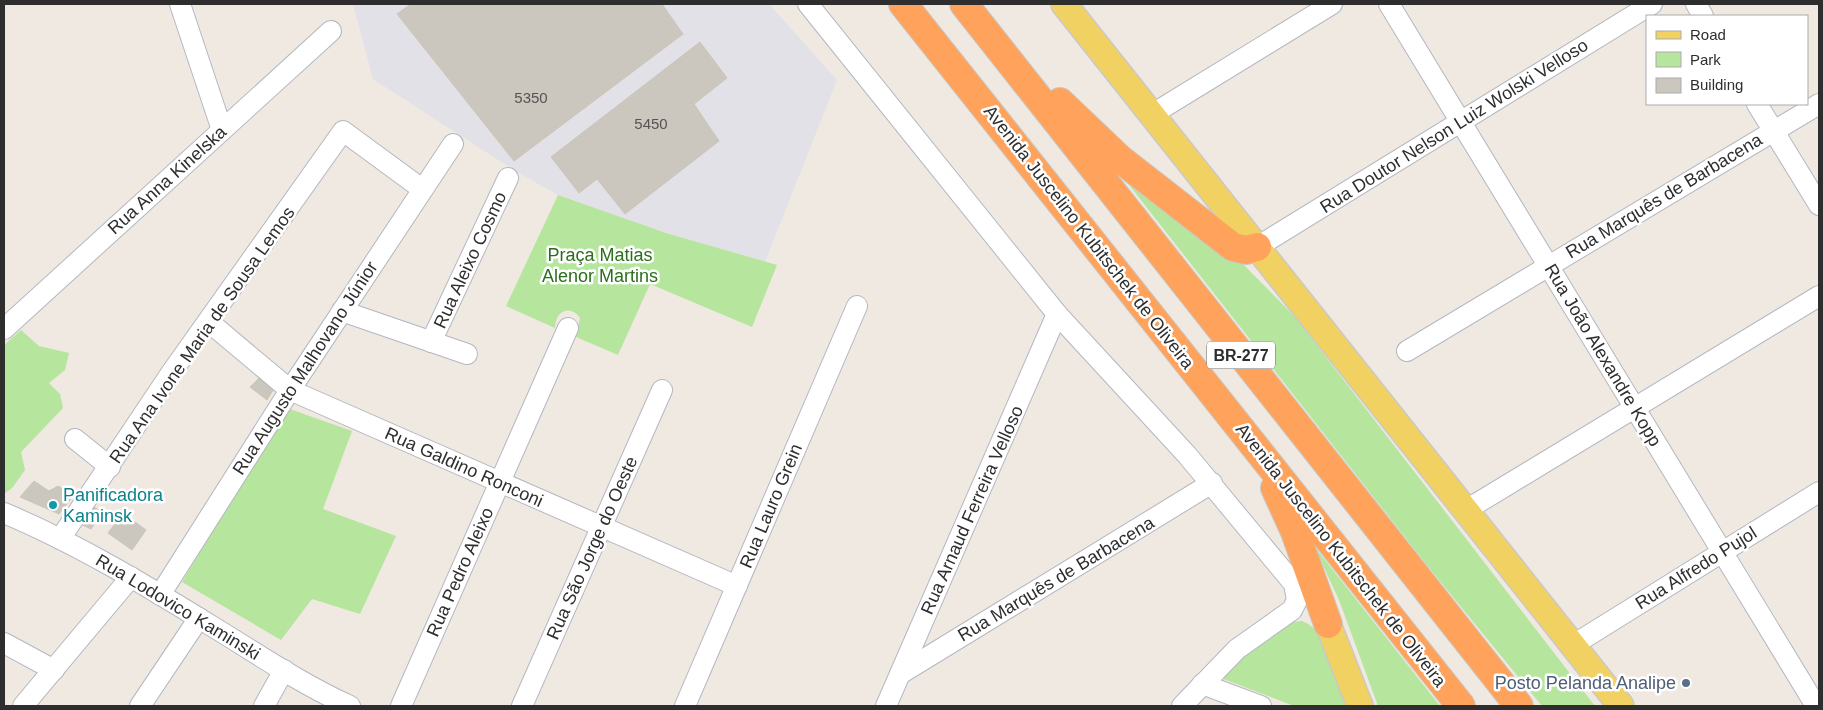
<svg xmlns="http://www.w3.org/2000/svg" width="1823" height="710" font-family="Helvetica,sans-serif">
  <style>
    .industrial { fill: #e3e1e8 }
    .green { fill: #b6e59e }
    .building { fill: #cbc7bf; stroke: #cbc5ba }
    .lines { fill: none; stroke-linecap: round; stroke-linejoin: round }
    .minor-casing { stroke: #b4b7c1; stroke-width: 22 }
    .major-casing { stroke: #c9c9c9; stroke-width: 28 }
    .highway-casing { stroke: #c9c9c9; stroke-width: 30 }
    .minor { stroke: #fff; stroke-width: 20 }
    .major { stroke: #f2d163; stroke-width: 25 }
    .highway { stroke: #ffa35c; stroke-width: 28 }
    .culture-dot { fill: #0f9aa8; stroke: #fff; stroke-width: 2 }
    .service-dot { fill: #5c6f8a; stroke: #fff; stroke-width: 2 }
    .labels { text-anchor: middle; dominant-baseline: central; stroke-width: 5; stroke-linejoin: round; paint-order: stroke }
    .number-label { font-size: 15px; fill: #555452 }
    .shield { fill: #fff; stroke: #6d6d6d; stroke-width: 1 }
    .shield-label { font-size: 16px; font-weight: bold; fill: #2e2e2e }
    .street-label { font-size: 18px; fill: #2e2e2e; stroke: #fff }
    .park-label { font-size: 18px; fill: #2c6e1b; stroke: #fff }
    .culture-label { font-size: 18px; fill: #0d838f; stroke: #fff; text-anchor: start }
    .service-label { font-size: 18px; fill: #4e5e75; stroke: #fff; text-anchor: end }
  </style>
  <rect width="100%" height="100%" fill="#efe9e1"/>
  <polygon class="industrial" points="353,4 769,4 837,80 765,262 666,233 558,195 517,172 373,79"/>
  <g class="green">
    <polygon points="1115,167 1236,257 1295,317 1595,706 1542,706 1426,564"/>
    <path d="M558,195l108,38 111,32 -25,62 -102,-43 -32,71 -42,-18 4,-19c-10,-14 -25,-7 -25,10l-49,-22z"/>
    <polygon points="21,330 39,346 69,353 65,370 49,383 60,394 63,408 21,452 25,470 12,488 4,494 4,345"/>
    <polygon points="287,408 352,431 323,509 396,536 360,614 312,599 281,640 182,582"/>
    <polygon points="1314,546 1440,706 1378,706 1339,600"/>
    <path d="M1302,621c29,11 38,58 48,85h-56l-76,-29 17,-17 57,-38z"/>
  </g>
  <g class="building">
    <polygon points="411,4 662,4 683,34 514,161 397,14"/>
    <polygon points="700,42 727,78 694,104 719,141 625,214 597,179 579,193 551,157"/>
    <polygon points="263,374 277,384 267,400 250,387"/>
    <polygon points="34,481 49,491 58,486 74,495 59,514 20,497"/>
    <polygon points="88,503 102,512 91,529 76,522"/>
    <polygon points="123,513 146,530 132,550 108,533"/>
  </g>
  <g class="lines">
    <g class="minor-casing">
      <g id="minor">
        <polyline points="180,4 222,130"/>
        <polyline points="808,4 1057,314 1187,455 1294,584 1297,600 1292,610 1237,649 1182,706"/>
        <polyline points="1389,4 1816,706"/>
        <polyline points="1696,4 1703,16"/>
        <polyline points="1757,104 1819,205"/>
        <polyline points="1151,115 1332,4"/>
        <polyline points="1257,247 1652,4"/>
        <polyline points="342,311 467,354"/>
        <polyline points="209,322 290,390 737,586"/>
        <polyline points="4,329 331,31"/>
        <polyline points="431,342 508,178"/>
        <polyline points="1407,351 1819,104"/>
        <polyline points="75,439 110,467"/>
        <polyline points="1466,510 1819,296"/>
        <path d="M4,513c74,31 143,73 211,115 44,27 88,57 135,78"/>
        <polyline points="60,539 171,373 343,131 422,189"/>
        <polyline points="160,595 290,390 453,144"/>
        <polyline points="4,643 54,670"/>
        <polyline points="1573,645 1819,492"/>
        <polyline points="900,674 1212,483"/>
        <polyline points="1202,684 1261,706"/>
        <polyline points="23,706 131,577"/>
        <polyline points="140,706 199,618"/>
        <polyline points="264,706 284,670"/>
        <polyline points="401,706 568,328"/>
        <polyline points="522,706 662,390"/>
        <polyline points="685,706 857,306"/>
        <polyline points="886,706 1057,314"/>
      </g>
    </g>
    <g class="major-casing">
      <g id="major">
        <polyline points="1064,4 1621,706"/>
        <polyline points="1328,624 1360,706"/>
      </g>
    </g>
    <g class="highway-casing">
      <g id="highway">
        <polyline points="903,4 1461,706"/>
        <polyline points="964,4 1519,706"/>
        <polyline points="1060,102 1120,159 1233,247 1246,250 1257,247"/>
        <polyline points="1275,488 1295,532 1328,624"/>
      </g>
    </g>
    <use href="#minor" class="minor"/>
    <use href="#major" class="major"/>
    <use href="#highway" class="highway"/>
  </g>
  <circle class="culture-dot" cx="53" cy="505" r="5"/>
  <circle class="service-dot" cx="1686" cy="683" r="5"/>
  <g class="labels">
    <g class="number-label">
      <text x="531" y="97">5350</text>
      <text x="651" y="123">5450</text>
    </g>
    <rect class="shield" x="1207" y="341.5" width="68" height="27" rx="4"/>
    <g class="shield-label">
      <text x="1241" y="355">BR-277</text>
    </g>
    <g class="street-label">
      <text transform="translate(1454 126) rotate(-32)">Rua Doutor Nelson Luiz Wolski Velloso</text>
      <text transform="translate(167 180) rotate(-42)">Rua Anna Kinelska</text>
      <text transform="translate(1664 196) rotate(-31)">Rua Marquês de Barbacena</text>
      <text transform="translate(1089 237) rotate(52)">Avenida Juscelino Kubitschek de Oliveira</text>
      <text transform="translate(470 260) rotate(-65)">Rua Aleixo Cosmo</text>
      <text transform="translate(202 335) rotate(-55)">Rua Ana Ivone Maria de Sousa Lemos</text>
      <text transform="translate(1603 355) rotate(59)">Rua João Alexandre Kopp</text>
      <text transform="translate(305 368) rotate(-57)">Rua Augusto Malhovano Júnior</text>
      <text transform="translate(464 467) rotate(24)">Rua Galdino Ronconi</text>
      <text transform="translate(771 506) rotate(-67)">Rua Lauro Grein</text>
      <text transform="translate(972 510) rotate(-66)">Rua Arnaud Ferreira Velloso</text>
      <text transform="translate(592 548) rotate(-66)">Rua São Jorge do Oeste</text>
      <text transform="translate(1341 555) rotate(52)">Avenida Juscelino Kubitschek de Oliveira</text>
      <text transform="translate(1696 568) rotate(-32)">Rua Alfredo Pujol</text>
      <text transform="translate(460 572) rotate(-66)">Rua Pedro Aleixo</text>
      <text transform="translate(1056 579) rotate(-31)">Rua Marquês de Barbacena</text>
      <text transform="translate(178 607) rotate(31)">Rua Lodovico Kaminski</text>
    </g>
    <g class="park-label">
      <text x="600" y="255">Praça Matias<tspan x="600" dy="21">Alenor Martins</tspan></text>
    </g>
    <g class="culture-label">
      <text x="63" y="495">Panificadora<tspan x="63" dy="21">Kaminsk</tspan></text>
    </g>
    <g class="service-label">
      <text x="1676" y="683">Posto Pelanda Analipe</text>
    </g>
  </g>
  <rect width="1823" height="710" fill="none" stroke="#2e2e2e" stroke-width="10"/>
  <rect x="1646" y="15" width="162" height="90" fill="#ffffff" stroke="#ababab"/>
  <rect x="1656" y="31" width="25" height="8" fill="#f2d163" stroke="#ababab"/>
  <text x="1690" y="40" font-size="15" fill="#2e2e2e">Road</text>
  <rect x="1656" y="52" width="25" height="15" fill="#b6e59e" stroke="#ababab"/>
  <text x="1690" y="65" font-size="15" fill="#2e2e2e">Park</text>
  <rect x="1656" y="78" width="25" height="15" fill="#cbc7bf" stroke="#ababab"/>
  <text x="1690" y="90" font-size="15" fill="#2e2e2e">Building</text>
</svg>
